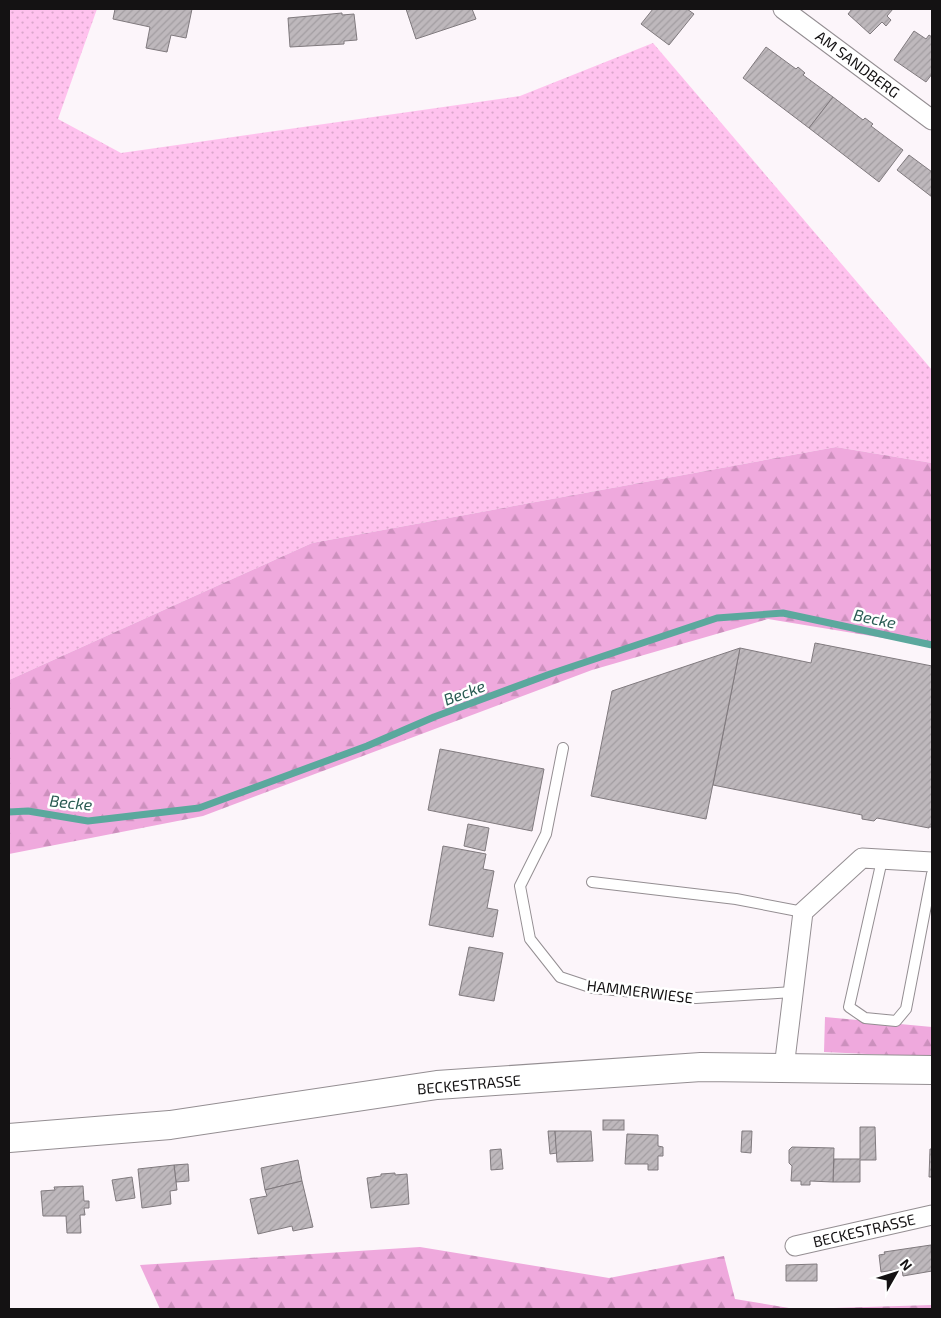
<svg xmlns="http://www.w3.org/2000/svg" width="941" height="1318" font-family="'Exo 2',sans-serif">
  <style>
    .grass { fill: url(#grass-dots) }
    .forest { fill: url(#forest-firs) }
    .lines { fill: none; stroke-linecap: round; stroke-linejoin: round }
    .stream { stroke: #5ba89d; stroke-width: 7 }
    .building { fill: url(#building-hatch); stroke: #807a7e }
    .lane-casing { stroke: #948e92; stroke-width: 12 }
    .street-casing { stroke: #948e92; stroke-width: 21 }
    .secondary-casing { stroke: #948e92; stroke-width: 30 }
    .lane { stroke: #fff; stroke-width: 10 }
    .street { stroke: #fff; stroke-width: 19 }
    .secondary { stroke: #fff; stroke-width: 28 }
    .labels { text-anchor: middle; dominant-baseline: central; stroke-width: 5; stroke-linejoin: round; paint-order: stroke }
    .street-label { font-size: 15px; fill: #141213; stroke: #fff }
    .water-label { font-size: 16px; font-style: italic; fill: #2a5b53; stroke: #fff }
  </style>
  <defs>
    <pattern id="grass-dots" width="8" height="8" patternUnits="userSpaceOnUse" patternTransform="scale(1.25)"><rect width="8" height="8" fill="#ffc2ee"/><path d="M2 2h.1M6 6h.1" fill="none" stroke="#daa6cb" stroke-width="1.8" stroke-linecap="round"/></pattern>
    <pattern id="forest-firs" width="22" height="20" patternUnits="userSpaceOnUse" patternTransform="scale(1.25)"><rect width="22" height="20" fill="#efa9dd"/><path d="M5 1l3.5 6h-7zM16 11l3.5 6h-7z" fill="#cc90bd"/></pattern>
    <pattern id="building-hatch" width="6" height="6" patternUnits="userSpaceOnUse" patternTransform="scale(1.25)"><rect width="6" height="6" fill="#beb8bc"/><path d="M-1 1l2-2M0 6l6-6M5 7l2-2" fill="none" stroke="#a29da1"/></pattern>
  </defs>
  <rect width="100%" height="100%" fill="#fcf5fa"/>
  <polygon class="grass" points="9,9 97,9 58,119 121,153 520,96 653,43 932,370 932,463 836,447 312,543 9,680"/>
  <g class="forest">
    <polygon points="836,447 932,463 932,646 768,619 592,670 203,816 9,854 9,680 312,543"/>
    <polygon points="825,1017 932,1027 932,1057 824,1052"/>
    <polygon points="420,1247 609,1278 724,1256 735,1299 795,1309 160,1309 140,1265"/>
    <polygon points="932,1305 932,1309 801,1309"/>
  </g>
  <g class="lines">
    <polyline class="stream" points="9,812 28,811 88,821 199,808 367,746 434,717 550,674 717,618 783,613 932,645"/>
  </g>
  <g class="building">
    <polygon points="115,9 192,9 186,38 171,35 167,52 146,48 150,27 113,19"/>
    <polygon points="406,9 472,9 476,19 416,39"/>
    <polygon points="653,9 687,9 694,14 669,45 641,24"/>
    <polygon points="852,9 893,9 887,16 891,20 886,26 882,22 870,34 848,14"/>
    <polygon points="342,13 342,15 354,14 357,40 344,41 344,44 290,47 288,18"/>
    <polygon points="914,31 926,39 929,35 932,37 932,74 926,82 894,60"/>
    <polygon points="766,47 796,69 798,67 805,73 803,75 833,97 809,128 743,78"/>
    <polygon points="833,97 863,120 865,118 873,124 871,126 903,150 879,182 809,128"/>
    <polygon points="909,155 932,172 932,197 897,170"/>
    <polygon points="815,643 932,666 932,827 929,827 929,828 877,818 874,821 862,819 862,815 713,785 740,648 811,663"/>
    <polygon points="740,648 706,819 591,796 612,691"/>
    <polygon points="440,749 544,769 532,831 428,810"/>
    <polygon points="468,824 489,828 485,851 464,846"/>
    <polygon points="443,846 486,854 483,869 494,871 487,908 498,910 493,937 429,925"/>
    <polygon points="469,947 503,953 494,1001 459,995"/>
    <rect x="603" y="1120" width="21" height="10"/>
    <polygon points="860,1127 875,1127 876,1160 860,1160 860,1182 833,1182 834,1159 860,1159"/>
    <polygon points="548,1131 555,1131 557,1153 550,1154"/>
    <polygon points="555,1131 591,1131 593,1161 557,1162"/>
    <polygon points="742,1131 752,1131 751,1153 741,1152"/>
    <polygon points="627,1134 658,1135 658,1146 663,1147 663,1156 658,1156 658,1170 648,1170 648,1164 625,1164"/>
    <polygon points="792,1147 834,1148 833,1182 810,1181 810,1185 801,1185 801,1181 791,1181 792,1166 789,1163 789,1150"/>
    <polygon points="501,1149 503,1169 491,1170 490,1150"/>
    <polygon points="930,1149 932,1149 932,1177 929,1177"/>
    <polygon points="298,1160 302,1181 265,1190 261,1168"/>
    <polygon points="188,1164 189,1181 176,1182 174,1165"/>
    <polygon points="174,1165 177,1190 170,1191 171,1204 142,1208 138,1169"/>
    <polygon points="395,1173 395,1175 407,1174 409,1204 371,1208 367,1178 381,1176 381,1174"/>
    <polygon points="132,1177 135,1198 116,1201 112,1180"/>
    <polygon points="302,1181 313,1227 293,1231 292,1226 258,1234 250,1199 267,1196 265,1190"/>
    <polygon points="83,1186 84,1201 89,1201 89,1208 84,1208 85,1215 80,1215 81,1233 67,1233 66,1216 43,1216 41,1191 55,1190 54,1187"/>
    <polygon points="931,1245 932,1271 903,1276 902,1269 881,1272 879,1255 885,1254 884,1252"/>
    <polygon points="817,1264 817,1281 786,1281 786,1265"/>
  </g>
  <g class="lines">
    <g class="lane-casing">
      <g id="lane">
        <polyline points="563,748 546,834 520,886 530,939 560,977 593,988 696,998 793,992"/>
        <polyline points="882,860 849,1007 865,1018 896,1021 906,1009 932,874"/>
        <polyline points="592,882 736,899 803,912"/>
      </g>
    </g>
    <g class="street-casing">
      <g id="street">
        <polyline points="783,9 932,120"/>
        <polyline points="784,1068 803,912 862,858 932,862"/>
        <polyline points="795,1246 932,1215"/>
      </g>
    </g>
    <g class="secondary-casing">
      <polyline id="secondary" points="9,1138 170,1125 437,1085 701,1067 932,1070"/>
    </g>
    <use href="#lane" class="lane"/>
    <use href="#street" class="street"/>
    <use href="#secondary" class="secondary"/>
  </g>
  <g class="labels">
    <g class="street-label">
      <text transform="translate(858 64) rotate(37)">AM SANDBERG</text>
      <text transform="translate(640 991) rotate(7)">HAMMERWIESE</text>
      <text transform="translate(469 1084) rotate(-5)">BECKESTRASSE</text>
      <text transform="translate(864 1230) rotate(-13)">BECKESTRASSE</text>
    </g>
    <g class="water-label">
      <text transform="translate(875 618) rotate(12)">Becke</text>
      <text transform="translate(464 692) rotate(-21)">Becke</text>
      <text transform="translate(71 802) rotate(6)">Becke</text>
    </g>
  </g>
  <rect width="941" height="1318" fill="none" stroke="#141213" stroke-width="20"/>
  <g transform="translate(896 1273) rotate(51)" stroke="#ffffff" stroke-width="4" paint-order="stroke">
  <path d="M0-4L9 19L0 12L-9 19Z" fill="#141213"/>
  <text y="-8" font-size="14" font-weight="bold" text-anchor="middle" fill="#141213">N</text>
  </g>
</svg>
